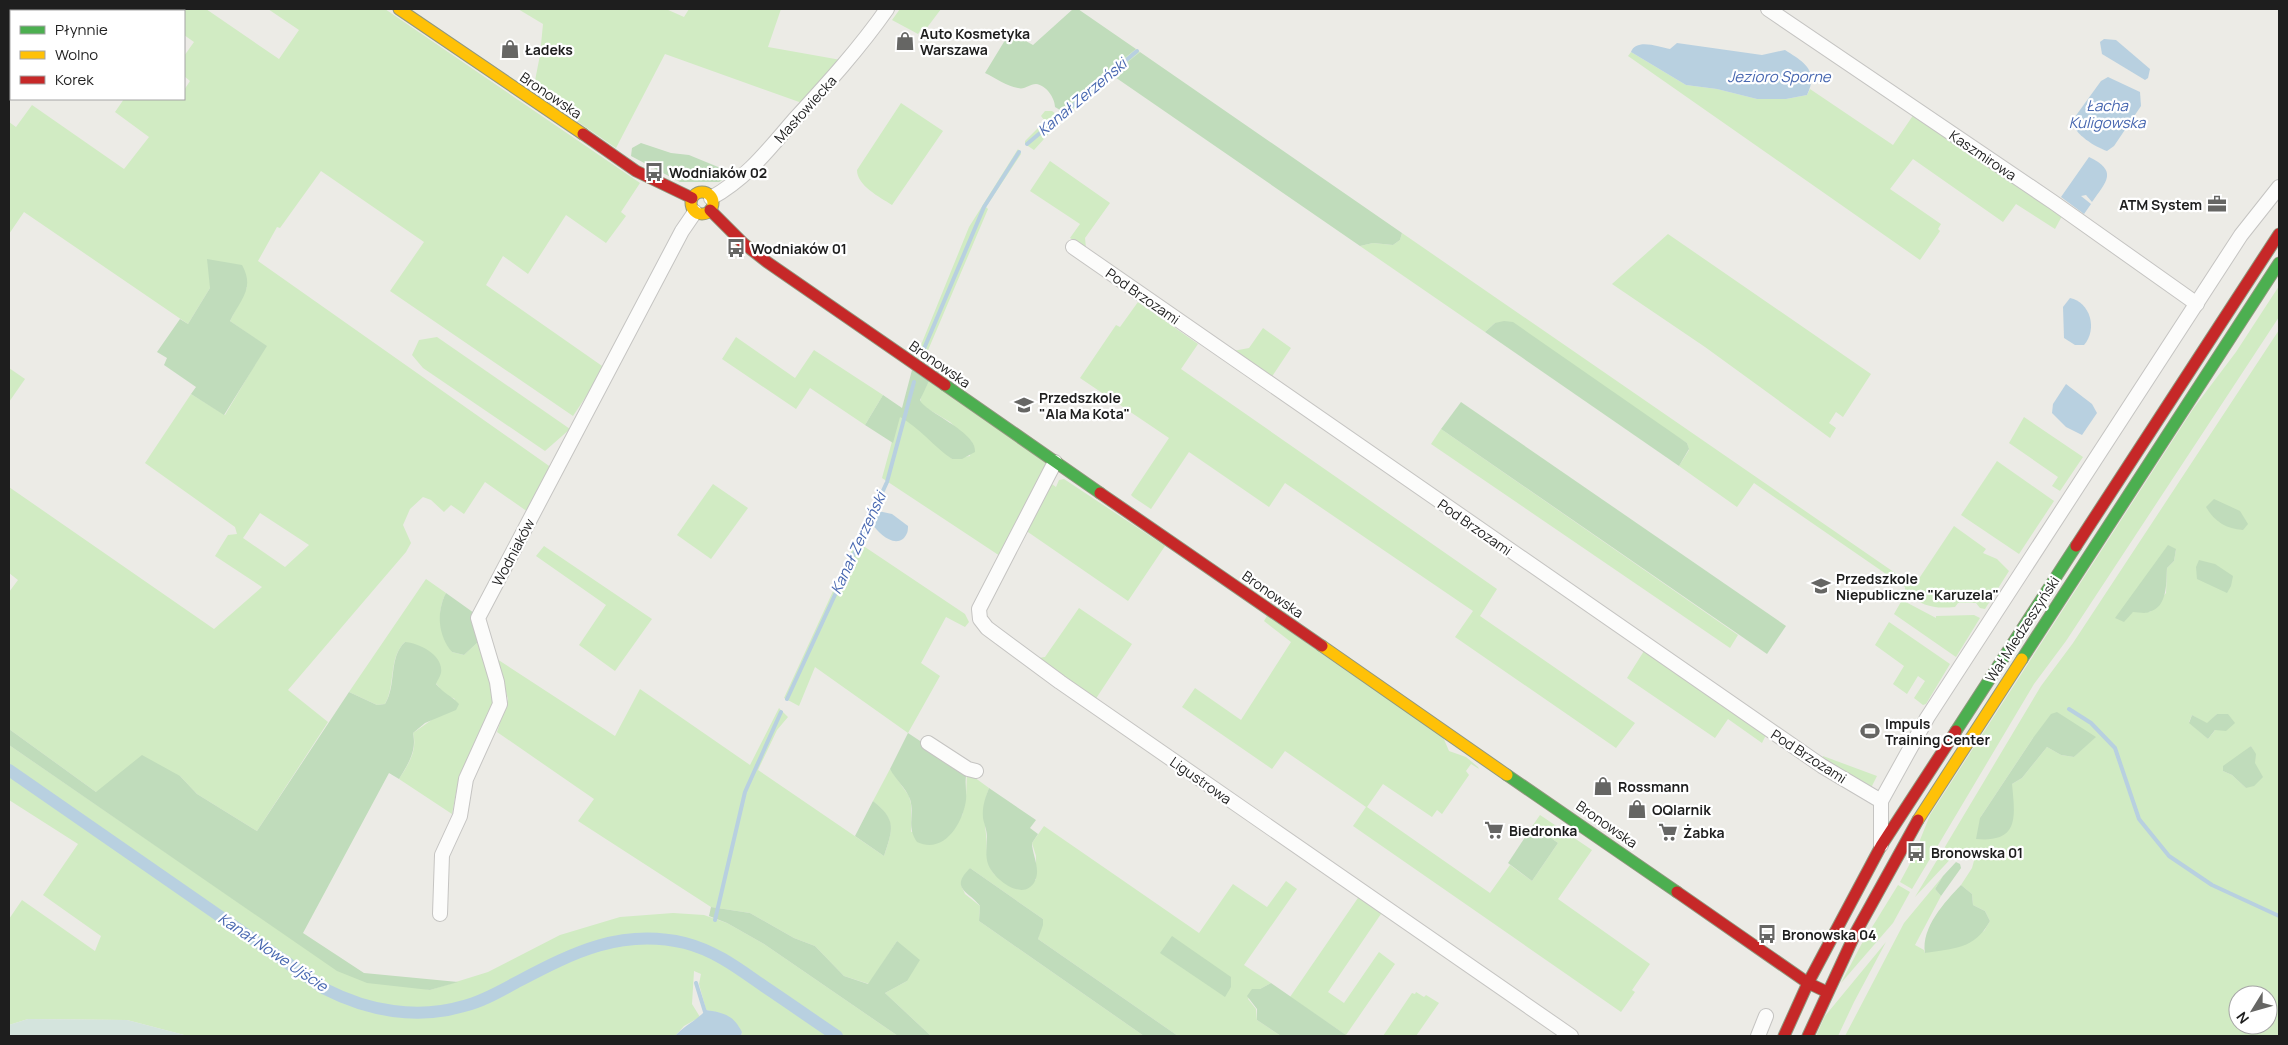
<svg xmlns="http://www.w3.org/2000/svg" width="2288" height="1045" font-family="Manrope,sans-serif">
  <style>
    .grass { fill: #d1ebc3; fill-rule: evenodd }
    .forest { fill: #c0dcbb }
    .wetland { fill: #d4e4dd }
    .water { fill: #b8d0e0 }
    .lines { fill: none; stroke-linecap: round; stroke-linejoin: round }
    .stream { stroke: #b8d0e0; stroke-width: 4 }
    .canal { stroke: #b8d0e0; stroke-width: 12 }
    .street-casing { stroke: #c5c4c2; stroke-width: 16 }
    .fast-casing { stroke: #90977e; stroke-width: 13 }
    .slow-casing { stroke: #90977e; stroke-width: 13 }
    .jam-casing { stroke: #90977e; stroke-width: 13 }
    .street { stroke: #fcfcfb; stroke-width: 14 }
    .fast { stroke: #4caf50; stroke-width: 11 }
    .slow { stroke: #ffc107; stroke-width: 11 }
    .jam { stroke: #c62828; stroke-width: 11 }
    .labels { text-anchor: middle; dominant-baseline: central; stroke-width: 4.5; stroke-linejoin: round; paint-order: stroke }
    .poi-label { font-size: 14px; font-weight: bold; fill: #1e1e1e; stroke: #fff; text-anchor: start }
    .street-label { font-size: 14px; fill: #1e1e1e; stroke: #fff }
    .water-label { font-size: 15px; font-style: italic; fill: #4767b0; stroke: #fff }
  </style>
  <rect width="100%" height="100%" fill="#ecebe6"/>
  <g class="grass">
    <path d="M182,9h24l73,50 20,-29 -31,-21h117l255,174 -19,29 5,4 -20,27 -40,-28 -38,59 -25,-18 -17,29 119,83 -32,48 -183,-125 34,-49 -103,-71 -41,57 -3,-1 -19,34 294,207 -24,44 -43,-30 -21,32 -13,-9 -7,7 -13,-12 -8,-3 -13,12 -7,16 8,18 -5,9 -118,138 40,32 -71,109 -60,-37 -17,-18 -84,16 -87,-63v-137l9,-12 -9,-7v-86l205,142 48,-42 -47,-31 13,-21 9,-1 -2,-7 -90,-64 46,-69 34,21 41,-69 -36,-25 17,-34 -37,1 -22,36 -164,-112 -15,22v-112l7,5 16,-22 92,64 25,-32 -34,-25 9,-13h60v-9l6,-9 -6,-5v-20l10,-14 -10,-7v-24h-3zM260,513l49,32 -24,22 -42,-29z"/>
    <polygon points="518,9 666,9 684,17 689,9 781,9 768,47 841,60 802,103 665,54 616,148 533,91 540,55 543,24"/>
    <polygon points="900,9 941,9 923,33 920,31 918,34 892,20"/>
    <polygon points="1136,49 1140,52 1065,116 1060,110"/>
    <polygon points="1631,52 1686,85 1717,89 1757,99 1786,99 1807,95 1810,89 1893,145 1914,114 2062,216 2055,229 2016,204 2003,222 1913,159 1890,189 1941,224 1938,229 1940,231 1920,260 1628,56"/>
    <path d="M901,103l42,28 -51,74c-12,-8 -35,-19 -35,-35z"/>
    <polygon points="1045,111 1052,111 1062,119 1034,150 1025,144 1025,141 1045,121 1041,116"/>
    <polygon points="1018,149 1021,154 986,207 988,209 926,355 919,350 969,227"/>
    <polygon points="1050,161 1110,203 1085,238 1086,248 1070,238 1080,224 1030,191"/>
    <path d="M1402,233l512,353 40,-60 32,23 -3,4 14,6 12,12 -24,38 -5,-1 -4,-5h-18l-3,4c-23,2 -30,-1 -50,-13v-7l-151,-104 -17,24 -58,-41 10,-16 -2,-7 -192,-120 -10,9 -125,-86 13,-3 20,2 7,-5z"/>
    <polygon points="1668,234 1871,374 1843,417 1836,412 1829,423 1836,428 1830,438 1705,347 1612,284"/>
    <polygon points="2279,286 2279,317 2066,641 2034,684 1912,889 1900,882 1921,843 1920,840 1930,815 2193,409 2236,352"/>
    <polygon points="1138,302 1198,344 1181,369 1497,589 1480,616 1635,723 1616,748 1455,637 1473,611 1285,483 1269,507 1189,452 1151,509 1133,497 1131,495 1169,438 1080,378 1116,325 1120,327"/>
    <polygon points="1263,328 1291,348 1271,378 1233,351 1249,348"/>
    <path d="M2279,330v706h-434l59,-113 39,-47 -8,13 6,7 -26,49 9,5 1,3 59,-22 6,-10 -5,-10 -12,-6 -1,-11 -11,-9 11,-17 3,-11 -8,-7 -9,1 -43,46 126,-211 32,-43zM2176,549l-2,12 -7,7 -1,25 -16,19h-17zM2217,714h11l-20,25 -19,-17 3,-7 15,9zM2095,737l-21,20 -13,-2 -14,-8 -25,31 -10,6 -32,34 53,-80zM2251,746c9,14 0,27 -5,42l-14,-13 -9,-4zM2238,995h30v30h-30z"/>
    <polygon points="437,337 570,429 545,451 423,368 412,355 419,340"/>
    <polygon points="736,337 795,378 814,350 883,395 865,425 810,388 796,409 722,359"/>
    <polygon points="9,368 25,379 9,402"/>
    <polygon points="929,381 1048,464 1000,556 882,478 899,416 913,424 952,459 970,456 972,442 950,422 923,406 920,402 922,394"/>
    <polygon points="2024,417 2083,457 2060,491 2052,486 2058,477 2009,443"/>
    <polygon points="1441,429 1738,635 1730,648 1431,444"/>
    <polygon points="1997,461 2054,501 2019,554 1961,515"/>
    <polygon points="1064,479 1165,546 1128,601 1025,530 1049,482 1056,487 1059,480"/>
    <polygon points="713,484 748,508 711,559 677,535"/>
    <polygon points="856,541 965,614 969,622 965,627 946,617 921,663 940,676 908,733 815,667 799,706 784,698"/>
    <polygon points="544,546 652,619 615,671 579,645 606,605 536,556"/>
    <path d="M426,579l20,14c-11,21 -5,39 6,59l12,3 15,-14 16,58 -37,83 -6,32 -53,-35c9,-14 19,-29 14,-46l20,-14 22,-20 -11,-5 -39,-52c-17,16 -9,43 -20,62l-8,1 -28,-13z"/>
    <polygon points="1902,600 1936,618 1936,616 1974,615 1980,618 1956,657 1894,614"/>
    <polygon points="1079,608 1132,644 1095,700 1038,658 1045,657"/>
    <polygon points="1267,616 1443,737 1449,751 1466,757 1478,767 1479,769 1471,764 1466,771 1469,775 1442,814 1437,810 1432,817 1383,784 1367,807 1490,893 1510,865 1532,881 1558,843 1533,825 1540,815 1592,850 1558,899 1650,964 1632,990 1635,992 1621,1012 1353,826 1366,807 1285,751 1272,769 1182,707 1195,688 1241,720 1291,642 1264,621"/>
    <polygon points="1889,622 1950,664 1926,704 1923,705 1914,698 1925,681 1918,676 1907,694 1893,684 1904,666 1875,645"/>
    <polygon points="1644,651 1766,735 1762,743 1728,719 1715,738 1627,678"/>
    <path d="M497,659l118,77 25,-47 110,76 29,-57 9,9 -11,13 -19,40 126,86c9,-27 12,-36 -11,-55l17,-32 19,27 2,8v28l51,-16 4,-19 1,-25 22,16c-7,19 -5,26 -3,46 2,16 -2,27 9,41l41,5v-24l-4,-13 12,-17 155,107 34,-49 34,23 19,-26 11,8 -53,76 27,18 -11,6h-4l-8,10 8,10 1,11 24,16h-103l-140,-97 5,-20 -73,-51 -9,17 4,9 15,12 -1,15 165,115h-213l-46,-43 22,-12 -10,-40 -28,43 -25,-8 -29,-30 -21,-8 -44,-25 -39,-6 -133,-86 16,-22 -97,-67 11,-33z"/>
    <polygon points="9,745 337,970 430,990 488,972 560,935 620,917 673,913 704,915 727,923 764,944 898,1036 741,1036 742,1032 720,1013 706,1010 699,984 701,974 694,971 692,1004 700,1017 684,1026 675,1036 188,1036 127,1020 28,1019 9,1025 9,919 22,900 95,951 101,936 43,895 78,844 9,800"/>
    <polygon points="1823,756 1877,776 1871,788 1821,760"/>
    <polygon points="1898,885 1910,892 1893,923 1841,983 1861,945"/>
    <polygon points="1360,895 1383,911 1328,992 1344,1003 1379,952 1395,964 1346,1035 1290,997"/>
    <polygon points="1886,942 1854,1002 1838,1036 1816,1036 1825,1016"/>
    <polygon points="1416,992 1424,997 1426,995 1439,1003 1416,1036 1383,1036 1412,993 1415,994"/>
  </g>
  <g class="forest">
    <path d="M1073,9h5l58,40 -76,61 -5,-3c0,-9 -9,-22 -19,-23 -7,0 -11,6 -18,4 -12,-2 -22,-10 -33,-15l25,-41 23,13z"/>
    <polygon points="1140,52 1402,233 1400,240 1393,245 1373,243 1360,246 1112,75"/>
    <polygon points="641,143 671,153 689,155 723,169 732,175 719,182 680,182 631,156 632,148"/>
    <path d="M207,259l35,6c13,23 -1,34 -12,56l37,25 -43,69 -33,-21 5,-7 -32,-22 3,-7 -10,-6 23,-33 8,5 22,-36z"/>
    <polygon points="1504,321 1513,322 1687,443 1689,449 1679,466 1485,332 1495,323"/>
    <path d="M912,370l17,11 -9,19c3,11 58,32 55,52l-13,7h-10c-19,-13 -32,-31 -52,-42l-7,26 -28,-18 18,-30 19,13z"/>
    <polygon points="1461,402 1786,626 1767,654 1441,429"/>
    <path d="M2214,499l26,12 8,13 -5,6c-17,-1 -29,-9 -37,-23z"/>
    <path d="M2168,545l8,4 -2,12 -7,7c-1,15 1,39 -18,44 -4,2 -11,0 -16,0l-9,10 -9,-4z"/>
    <polygon points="2199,560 2215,564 2233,576 2231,586 2227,593 2197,579 2196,567"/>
    <path d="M446,593l28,20 5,28 -15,14 -12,-3c-14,-16 -16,-40 -6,-59z"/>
    <path d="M405,642c14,1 39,13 36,31 -1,4 -4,8 -5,11 7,9 16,12 23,20l-3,6 -31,13 -12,10c4,18 -5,31 -14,46l-10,-6 -86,160 61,40 94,9 -28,8 -63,-7 -30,-12 -328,-226v-16l87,63 46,-37 38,21 17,18 60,37 92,-139 28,13 8,-1c12,-19 3,-46 20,-62z"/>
    <path d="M2057,712l39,25 -22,20 -13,-2 -14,-8 -25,31 -10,6c3,32 8,59 -36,55l4,-21 53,-80 18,-24z"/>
    <polygon points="2217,714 2228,714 2235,723 2226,731 2215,730 2208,739 2189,723 2192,715 2207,723"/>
    <path d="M908,733l59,39c-3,10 0,19 -1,28 -3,23 -22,55 -49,42 -11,-16 -2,-27 -7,-43 -4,-11 -15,-20 -20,-30z"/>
    <polygon points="2251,746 2256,754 2255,763 2263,777 2254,786 2246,788 2232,775 2223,771 2223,766"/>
    <path d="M989,788l47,32 -6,8 8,6 -6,9c0,12 9,25 3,38 -11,22 -42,-2 -47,-17 -3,-9 -1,-18 -1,-27 0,-7 -3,-13 -4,-19 -1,-11 2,-20 6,-30z"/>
    <path d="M873,801c24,19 20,28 11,55l-29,-20z"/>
    <polygon points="1533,825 1558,843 1532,881 1508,863"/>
    <polygon points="1956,862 1960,864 1961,868 1941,896 1935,889 1943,876"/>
    <path d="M970,868l73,51v6l-5,14 140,97h-34l-165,-115 1,-15c-11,-15 -31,-17 -10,-38z"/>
    <path d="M1961,885l11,9 1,11 12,6 5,10c-16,29 -36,27 -65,32 -4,-26 20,-51 36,-68z"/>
    <polygon points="711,907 750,913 794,938 815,946 844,976 868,984 897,941 920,960 907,981 885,993 931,1036 898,1036 764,944 727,923 709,916"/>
    <polygon points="1172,936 1231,977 1231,987 1225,997 1160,953"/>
    <polygon points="1271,983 1346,1035 1281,1036 1257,1020 1257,1009 1247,996 1252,989 1260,989"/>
  </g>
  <polygon class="wetland" points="28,1019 127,1020 188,1036 9,1036 9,1025"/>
  <g class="water">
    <polygon points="2104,39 2116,40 2150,69 2148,78 2145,80 2102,54 2100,42"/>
    <path d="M1677,43l85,12 23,-5c19,12 34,20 22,45l-21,4h-29l-40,-10 -31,-4 -55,-33c5,-14 28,-5 39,-3z"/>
    <path d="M2108,77l32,15 1,14 -27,40 -7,5c-12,-4 -33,-17 -35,-30l29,-40z"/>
    <path d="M2089,157c29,14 18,24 3,45l-6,-7 -5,1 10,8 -7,10 -23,-17z"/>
    <path d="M2070,298c20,4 28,31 14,47h-9l-11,-7 -1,-31z"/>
    <polygon points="2066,384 2092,404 2097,413 2082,435 2066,427 2052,413 2053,404"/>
    <path d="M878,511l14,3 16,12c0,6 -1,8 -4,12 -11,10 -26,-6 -32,-14v-7z"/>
    <path d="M706,1010c19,3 27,5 36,22l-1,4h-66c9,-10 22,-16 31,-26z"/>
  </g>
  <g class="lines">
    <g class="stream">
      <polyline points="1027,144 1137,51"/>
      <polyline points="923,351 984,207 1019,152"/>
      <polyline points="787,699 887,482 914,382"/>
      <polyline points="2069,709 2091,723 2115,748 2139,819 2169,856 2212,885 2279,916"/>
      <polyline points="715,920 745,792 781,712"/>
      <polyline points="696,983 705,1012"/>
    </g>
    <path class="canal" d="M9,770l316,219c43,22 92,31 139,17 20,-5 38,-16 55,-25 55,-29 103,-53 166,-38 31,8 54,26 80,44 24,16 48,33 72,49"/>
    <g class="street-casing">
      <g id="street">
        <polyline points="1768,9 2053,202 2197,304"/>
        <path d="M711,198c36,-20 57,-48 83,-78 33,-36 65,-71 93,-111"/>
        <polyline points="1073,247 1822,766 1881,801"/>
        <polyline points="1055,462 979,609 980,619 987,628 1060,682 1571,1036"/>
        <polyline points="928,743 968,769 976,771"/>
        <polyline points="1881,845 1881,801 1927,718 2241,235 2279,187"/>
        <polyline points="440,914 442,855 460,816 466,779 500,704 497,682 478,618 682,231 695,212"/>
        <polyline points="1758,1036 1766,1016"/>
      </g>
    </g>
    <g class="fast-casing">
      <g id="fast">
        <polyline points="945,385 1100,493"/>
        <polyline points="2022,659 2279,263"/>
        <polyline points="1956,731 2076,546"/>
        <polyline points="1507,775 1677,892"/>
      </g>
    </g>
    <g class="slow-casing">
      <g id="slow">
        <polyline points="399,9 583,134"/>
        <circle cx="702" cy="203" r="11"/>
        <polyline points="1322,646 1507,775"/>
        <polyline points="1918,820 2022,659"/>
      </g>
    </g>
    <g class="jam-casing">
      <g id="jam">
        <polyline points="583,134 636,171 692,198"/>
        <polyline points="710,210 743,243 767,262 945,385"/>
        <polyline points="1100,493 1322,646"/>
        <polyline points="2076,546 2279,234"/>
        <polyline points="1677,892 1808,983 1827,992"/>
        <polyline points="1784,1036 1808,983 1881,846 1956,731"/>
        <polyline points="1808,1036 1856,932 1918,820"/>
      </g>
    </g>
    <use href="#street" class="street"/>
    <use href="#fast" class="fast"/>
    <use href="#slow" class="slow"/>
    <use href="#jam" class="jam"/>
  </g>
  <defs>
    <g id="shop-bare" transform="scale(1.5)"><path d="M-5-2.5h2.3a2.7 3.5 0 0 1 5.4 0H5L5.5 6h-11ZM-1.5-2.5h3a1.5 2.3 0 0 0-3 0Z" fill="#666664" stroke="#fff" stroke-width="2.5" paint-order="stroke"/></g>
    <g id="bus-bare" transform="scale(1.5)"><path d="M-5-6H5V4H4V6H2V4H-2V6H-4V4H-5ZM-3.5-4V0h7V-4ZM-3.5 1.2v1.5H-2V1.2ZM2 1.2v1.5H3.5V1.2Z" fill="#666664" stroke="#fff" stroke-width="2.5" paint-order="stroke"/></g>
    <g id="office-bare" transform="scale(1.5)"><path d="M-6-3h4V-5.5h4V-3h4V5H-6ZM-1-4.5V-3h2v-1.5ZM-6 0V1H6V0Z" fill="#666664" stroke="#fff" stroke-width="2.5" paint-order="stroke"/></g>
    <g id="school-bare" transform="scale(1.5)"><path d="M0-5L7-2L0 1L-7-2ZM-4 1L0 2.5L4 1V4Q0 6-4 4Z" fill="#666664" stroke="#fff" stroke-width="2.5" paint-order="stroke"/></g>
    <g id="stadium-bare" transform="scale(1.5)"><path d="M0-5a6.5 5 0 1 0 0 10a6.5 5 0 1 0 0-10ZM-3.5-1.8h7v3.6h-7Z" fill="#666664" stroke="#fff" stroke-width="2.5" paint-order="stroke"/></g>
    <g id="supermarket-bare" transform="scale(1.5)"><path d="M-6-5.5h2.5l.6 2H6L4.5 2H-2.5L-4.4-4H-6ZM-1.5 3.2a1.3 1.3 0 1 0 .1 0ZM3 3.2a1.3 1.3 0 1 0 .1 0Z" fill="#666664" stroke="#fff" stroke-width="2.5" paint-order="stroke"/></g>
  </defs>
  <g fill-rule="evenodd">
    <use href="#shop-bare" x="905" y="41"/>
    <use href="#shop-bare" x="510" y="49"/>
    <use href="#bus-bare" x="654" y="172"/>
    <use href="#office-bare" x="2217" y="204"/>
    <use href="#bus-bare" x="736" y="248"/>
    <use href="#school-bare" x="1024" y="405"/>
    <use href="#school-bare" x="1821" y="586"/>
    <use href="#stadium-bare" x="1870" y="731"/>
    <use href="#shop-bare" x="1603" y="786"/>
    <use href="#shop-bare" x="1637" y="809"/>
    <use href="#supermarket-bare" x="1494" y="830"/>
    <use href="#supermarket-bare" x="1668" y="832"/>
    <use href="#bus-bare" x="1916" y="852"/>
    <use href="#bus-bare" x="1767" y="934"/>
  </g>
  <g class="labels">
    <g class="poi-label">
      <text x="920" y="33">Auto Kosmetyka<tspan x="920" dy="16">Warszawa</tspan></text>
      <text x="525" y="49">Ładeks</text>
      <text x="669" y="172">Wodniaków 02</text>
      <text x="2202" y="204" text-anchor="end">ATM System</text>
      <text x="751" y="248">Wodniaków 01</text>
      <text x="1039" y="397">Przedszkole<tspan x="1039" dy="16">"Ala Ma Kota"</tspan></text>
      <text x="1836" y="578">Przedszkole<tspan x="1836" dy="16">Niepubliczne "Karuzela"</tspan></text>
      <text x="1885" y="723">Impuls<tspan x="1885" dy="16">Training Center</tspan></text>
      <text x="1618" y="786">Rossmann</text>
      <text x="1652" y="809">OQlarnik</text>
      <text x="1509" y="830">Biedronka</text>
      <text x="1683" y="832">Żabka</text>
      <text x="1931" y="852">Bronowska 01</text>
      <text x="1782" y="934">Bronowska 04</text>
    </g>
    <g class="street-label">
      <text transform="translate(551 95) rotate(34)">Bronowska</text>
      <text transform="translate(805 109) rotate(-48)">Masłowiecka</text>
      <text transform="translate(1983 155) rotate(34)">Kaszmirowa</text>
      <text transform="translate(1143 296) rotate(35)">Pod Brzozami</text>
      <text transform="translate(940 364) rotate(35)">Bronowska</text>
      <text transform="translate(1475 527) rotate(35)">Pod Brzozami</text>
      <text transform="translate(513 552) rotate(-62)">Wodniaków</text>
      <text transform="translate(1273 594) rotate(35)">Bronowska</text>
      <text transform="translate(2022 629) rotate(-57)">Wał Miedzeszyński</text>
      <text transform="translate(1809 756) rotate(33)">Pod Brzozami</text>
      <text transform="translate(1201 780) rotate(35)">Ligustrowa</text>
      <text transform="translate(1607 824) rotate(35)">Bronowska</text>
    </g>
    <g class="water-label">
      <text x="1779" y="76">Jezioro Sporne</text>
      <text transform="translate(1082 97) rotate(-40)">Kanał Zerzeński</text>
      <text x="2107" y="105">Łacha<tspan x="2107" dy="17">Kuligowska</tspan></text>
      <text transform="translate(858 543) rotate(-65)">Kanał Zerzeński</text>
      <text transform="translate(273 952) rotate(34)">Kanał Nowe Ujście</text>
    </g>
  </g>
  <rect width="2288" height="1045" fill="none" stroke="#1e1e1e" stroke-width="20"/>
  <rect x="10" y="10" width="175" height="90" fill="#ffffff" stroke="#a5a5a5"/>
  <rect x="20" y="26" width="25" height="8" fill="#4caf50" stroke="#a5a5a5"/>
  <text x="55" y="35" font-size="15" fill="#1e1e1e">Płynnie</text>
  <rect x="20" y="51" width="25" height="8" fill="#ffc107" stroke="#a5a5a5"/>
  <text x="55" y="60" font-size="15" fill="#1e1e1e">Wolno</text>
  <rect x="20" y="76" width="25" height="8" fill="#c62828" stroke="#a5a5a5"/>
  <text x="55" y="85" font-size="15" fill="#1e1e1e">Korek</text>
  <g transform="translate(2253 1010) rotate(233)"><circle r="24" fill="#ffffff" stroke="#a5a5a5"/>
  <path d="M0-4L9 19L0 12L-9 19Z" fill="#666664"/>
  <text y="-8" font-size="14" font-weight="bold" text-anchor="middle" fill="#1e1e1e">N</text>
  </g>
</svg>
